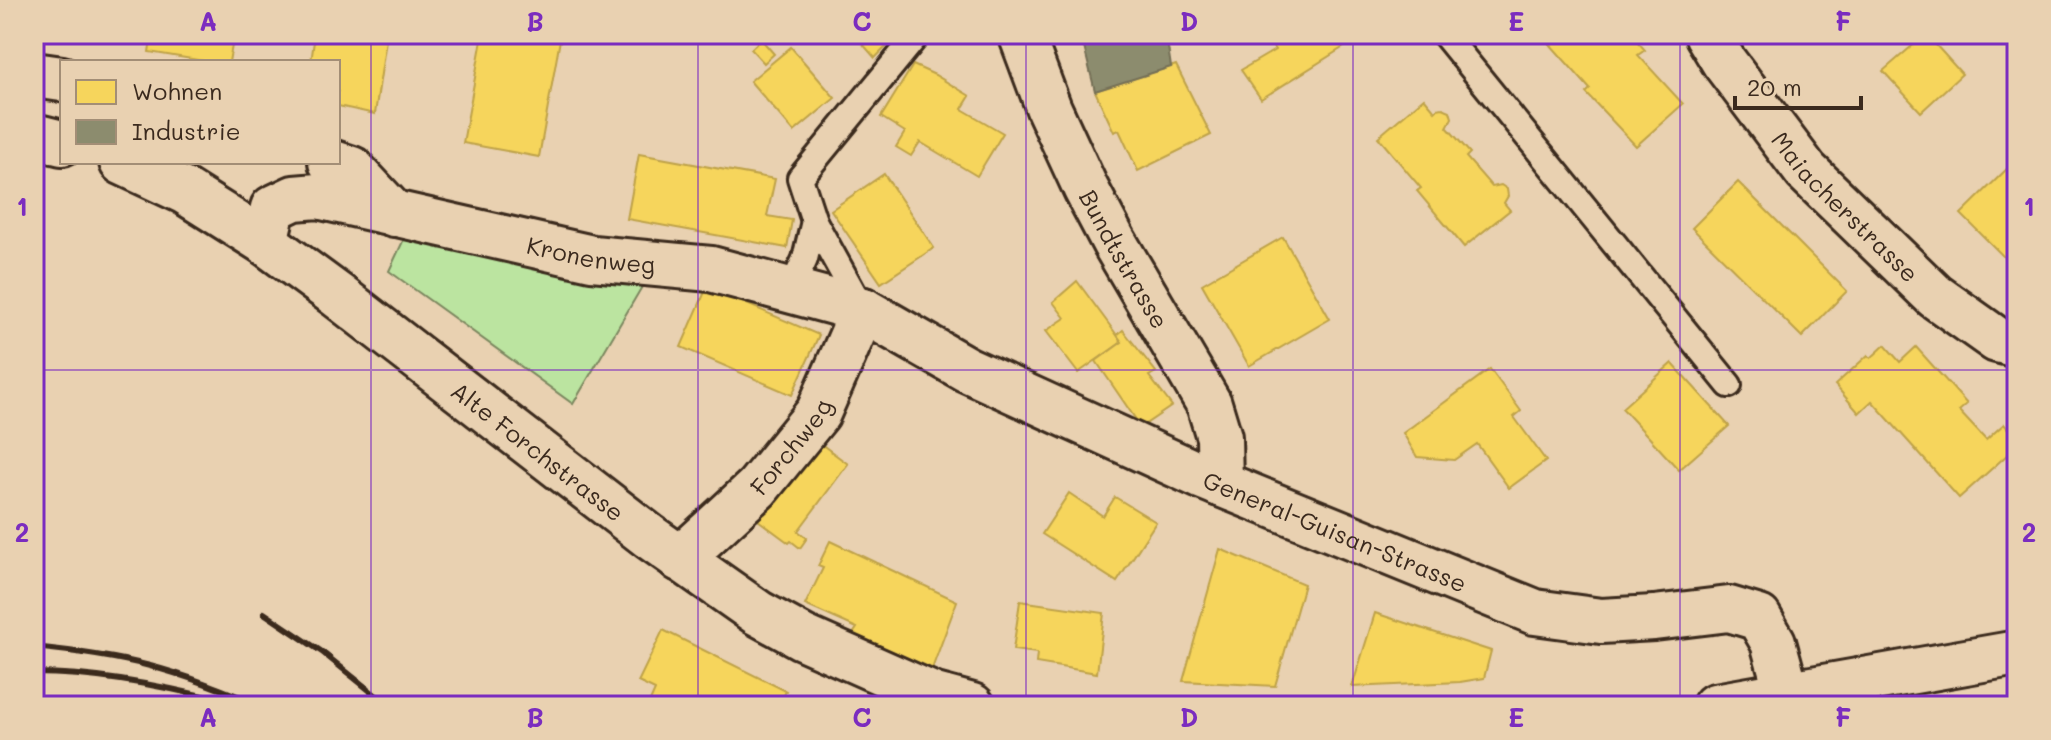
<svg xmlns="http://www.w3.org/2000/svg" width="2051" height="740" font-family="Mali,sans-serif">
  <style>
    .green { fill: #bbe4a0; stroke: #7b875f; stroke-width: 2 }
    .homes { fill: #f6d55c; stroke: #bea249; stroke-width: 2 }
    .industry { fill: #8c8c6e; stroke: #746f56; stroke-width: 2 }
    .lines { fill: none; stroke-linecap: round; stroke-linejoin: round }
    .lane-casing { stroke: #3b2a1e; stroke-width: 30 }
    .street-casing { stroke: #3b2a1e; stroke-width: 50 }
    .secondary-casing { stroke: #3b2a1e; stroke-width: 50 }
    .lane { stroke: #e9d1b1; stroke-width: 24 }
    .street { stroke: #e9d1b1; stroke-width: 44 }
    .secondary { stroke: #e9d1b1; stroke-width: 44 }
    .rail { stroke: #3b2a1e; stroke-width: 6 }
    .grid { fill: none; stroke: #7b2cbf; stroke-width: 2; stroke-opacity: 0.55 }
    .labels { text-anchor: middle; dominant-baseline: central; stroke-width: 8; stroke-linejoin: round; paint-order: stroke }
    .street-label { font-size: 24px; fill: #3b2a1e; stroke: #e9d1b1 }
    .neatline { fill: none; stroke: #7b2cbf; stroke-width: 3 }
    .grid-label { font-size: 26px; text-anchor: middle; font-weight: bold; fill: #7b2cbf }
  </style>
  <rect width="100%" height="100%" fill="#e9d1b1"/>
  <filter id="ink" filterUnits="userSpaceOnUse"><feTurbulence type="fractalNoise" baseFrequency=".0125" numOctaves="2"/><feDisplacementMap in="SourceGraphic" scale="16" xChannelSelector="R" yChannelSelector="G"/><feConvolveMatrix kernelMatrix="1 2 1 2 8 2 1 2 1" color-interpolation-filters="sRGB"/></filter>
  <g filter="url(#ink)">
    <polygon class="green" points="405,237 643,285 573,404 389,271"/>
    <g class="homes">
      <polygon points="152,34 234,34 229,62 210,62 149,52"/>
      <polygon points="315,34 362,34 386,40 375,114 338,106 338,62 311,62"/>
      <polygon points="483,34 561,34 539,157 463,143"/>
      <polygon points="854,34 899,34 875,58"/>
      <polygon points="1264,34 1340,34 1347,45 1261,99 1241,70 1275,50"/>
      <polygon points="1541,34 1631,34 1645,50 1638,55 1683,104 1636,146 1586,93 1590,89"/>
      <polygon points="1926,34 1962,74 1921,112 1883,71"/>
      <polygon points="761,39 774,54 764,63 751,49"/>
      <polygon points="791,47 835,98 794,132 750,81"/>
      <polygon points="913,65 935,75 970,96 962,109 1003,133 977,176 920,142 911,156 896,147 905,132 881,117"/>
      <polygon points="1176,65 1211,135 1138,171 1119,130 1114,132 1095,91"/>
      <polygon points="1424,98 1435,111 1437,109 1443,108 1450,111 1452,118 1447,127 1470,153 1466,157 1492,187 1501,185 1507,189 1508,196 1504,203 1510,210 1464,247 1417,191 1421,188 1378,137"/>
      <polygon points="639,154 775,179 767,216 792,220 787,248 627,219"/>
      <polygon points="2017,159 2017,270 1961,214"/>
      <polygon points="884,174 934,248 881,283 831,210"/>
      <polygon points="1738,182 1847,291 1802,337 1692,228"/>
      <polygon points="1283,237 1330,319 1249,366 1202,284"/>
      <polygon points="1077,281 1122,342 1078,373 1046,331 1065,318 1053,302"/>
      <polygon points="707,287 819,335 792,395 681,347"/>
      <polygon points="1123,330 1156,372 1149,376 1172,406 1141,427 1096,361 1122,342 1117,335"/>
      <polygon points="1885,345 1900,362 1916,347 1967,404 1959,411 1986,440 2004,424 2017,439 2017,446 1959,498 1872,401 1859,413 1835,385 1868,355 1871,358"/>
      <polygon points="1672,363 1729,426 1679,470 1622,408"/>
      <polygon points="1490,369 1521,411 1514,417 1546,461 1509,488 1477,444 1454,460 1417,457 1403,433"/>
      <polygon points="817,441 848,464 798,531 807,538 800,548 791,541 789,543 758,520"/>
      <polygon points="1069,493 1103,516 1115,497 1156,522 1117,582 1042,534"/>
      <polygon points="830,541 957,601 932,669 853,634 857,628 805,605 823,568 818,566"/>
      <polygon points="1220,549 1304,584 1275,686 1183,681"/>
      <polygon points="1020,601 1104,613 1097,673 1036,663 1037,653 1013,650"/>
      <polygon points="1375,613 1491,651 1484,678 1460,682 1352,687"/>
      <polygon points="663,630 786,691 779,706 648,706 655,690 638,682"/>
    </g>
    <polygon class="industry" points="1119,34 1166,34 1171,67 1095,91 1083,43"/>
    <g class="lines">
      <g class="lane-casing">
        <g id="lane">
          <polyline points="1444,34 1729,385"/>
          <polyline points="791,290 805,259 814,221"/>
          <polyline points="863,310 814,221 800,178 918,34"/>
        </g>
      </g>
      <g class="street-casing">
        <g id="street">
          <path id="s1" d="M1021,34l28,75 37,80 28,53 95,162 10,33 1,47"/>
          <path id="s2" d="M1707,34l17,28 82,109 129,125 62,44 20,5"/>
          <polyline points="34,75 62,79"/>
          <polyline points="331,162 352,169 394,214"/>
          <path id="s3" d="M265,242l8,-34 21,-10 24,-2 274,62 119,11 152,41 103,59 235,107 334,136 66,9 53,-3 75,-9 30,9 14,24 14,51"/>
          <path id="s4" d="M680,559l77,-71 61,-75 45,-103"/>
        </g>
      </g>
      <g class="secondary-casing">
        <g id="secondary">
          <polyline points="34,136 62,143"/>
          <path id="s5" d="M122,162l62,29 81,51 72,53 313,242 108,76 44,24 133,59 37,10"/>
          <polyline points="1715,706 2017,653"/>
        </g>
      </g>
      <use href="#lane" class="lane"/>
      <use href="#street" class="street"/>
      <use href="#secondary" class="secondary"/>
      <g class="rail">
        <polyline points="264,613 322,652 389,706"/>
        <path d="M34,647c39,4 78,9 116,19 39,10 75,25 112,40"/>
        <path d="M34,673c65,0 131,13 193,29"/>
        <polyline points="34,703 109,706"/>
      </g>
    </g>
  </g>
  <path class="grid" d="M371,34v672M698,34v672M1026,34v672M1353,34v672M1680,34v672M34,370h1983"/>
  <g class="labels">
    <g class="street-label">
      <text stroke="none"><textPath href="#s2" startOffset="222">Maiacherstrasse</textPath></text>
      <text stroke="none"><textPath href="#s3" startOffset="362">Kronenweg</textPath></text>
      <text stroke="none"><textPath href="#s1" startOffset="248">Bundtstrasse</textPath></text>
      <text stroke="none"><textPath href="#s4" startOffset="158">Forchweg</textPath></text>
      <text stroke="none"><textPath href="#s5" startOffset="508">Alte Forchstrasse</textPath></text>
      <text stroke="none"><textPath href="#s3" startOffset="1162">General-Guisan-Strasse</textPath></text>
    </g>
  </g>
  <rect width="2051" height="740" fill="none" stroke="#e9d1b1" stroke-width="88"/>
  <rect x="60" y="60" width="280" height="104" fill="#e9d1b1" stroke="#a38e76" stroke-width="2"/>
  <rect x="76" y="80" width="40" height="24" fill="#f6d55c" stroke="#a38e76" stroke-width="2"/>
  <text x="132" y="100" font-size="24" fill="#3b2a1e">Wohnen</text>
  <rect x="76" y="120" width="40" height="24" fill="#8c8c6e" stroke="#a38e76" stroke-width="2"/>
  <text x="132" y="140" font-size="24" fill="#3b2a1e">Industrie</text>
  <path d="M1735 96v12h126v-12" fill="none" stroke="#3b2a1e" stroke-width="4"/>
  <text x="1747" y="96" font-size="24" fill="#3b2a1e" stroke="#e9d1b1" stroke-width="6" paint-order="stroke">20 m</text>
  <rect x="44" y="44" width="1963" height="652" class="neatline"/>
  <g class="grid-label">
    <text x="208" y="31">A</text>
    <text x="535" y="31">B</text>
    <text x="862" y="31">C</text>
    <text x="1189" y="31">D</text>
    <text x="1516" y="31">E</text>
    <text x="1843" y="31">F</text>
    <text x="22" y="216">1</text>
    <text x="2029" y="216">1</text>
    <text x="22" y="542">2</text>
    <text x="2029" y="542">2</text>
    <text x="208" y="727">A</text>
    <text x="535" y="727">B</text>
    <text x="862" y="727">C</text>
    <text x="1189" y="727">D</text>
    <text x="1516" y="727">E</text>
    <text x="1843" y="727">F</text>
  </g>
</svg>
